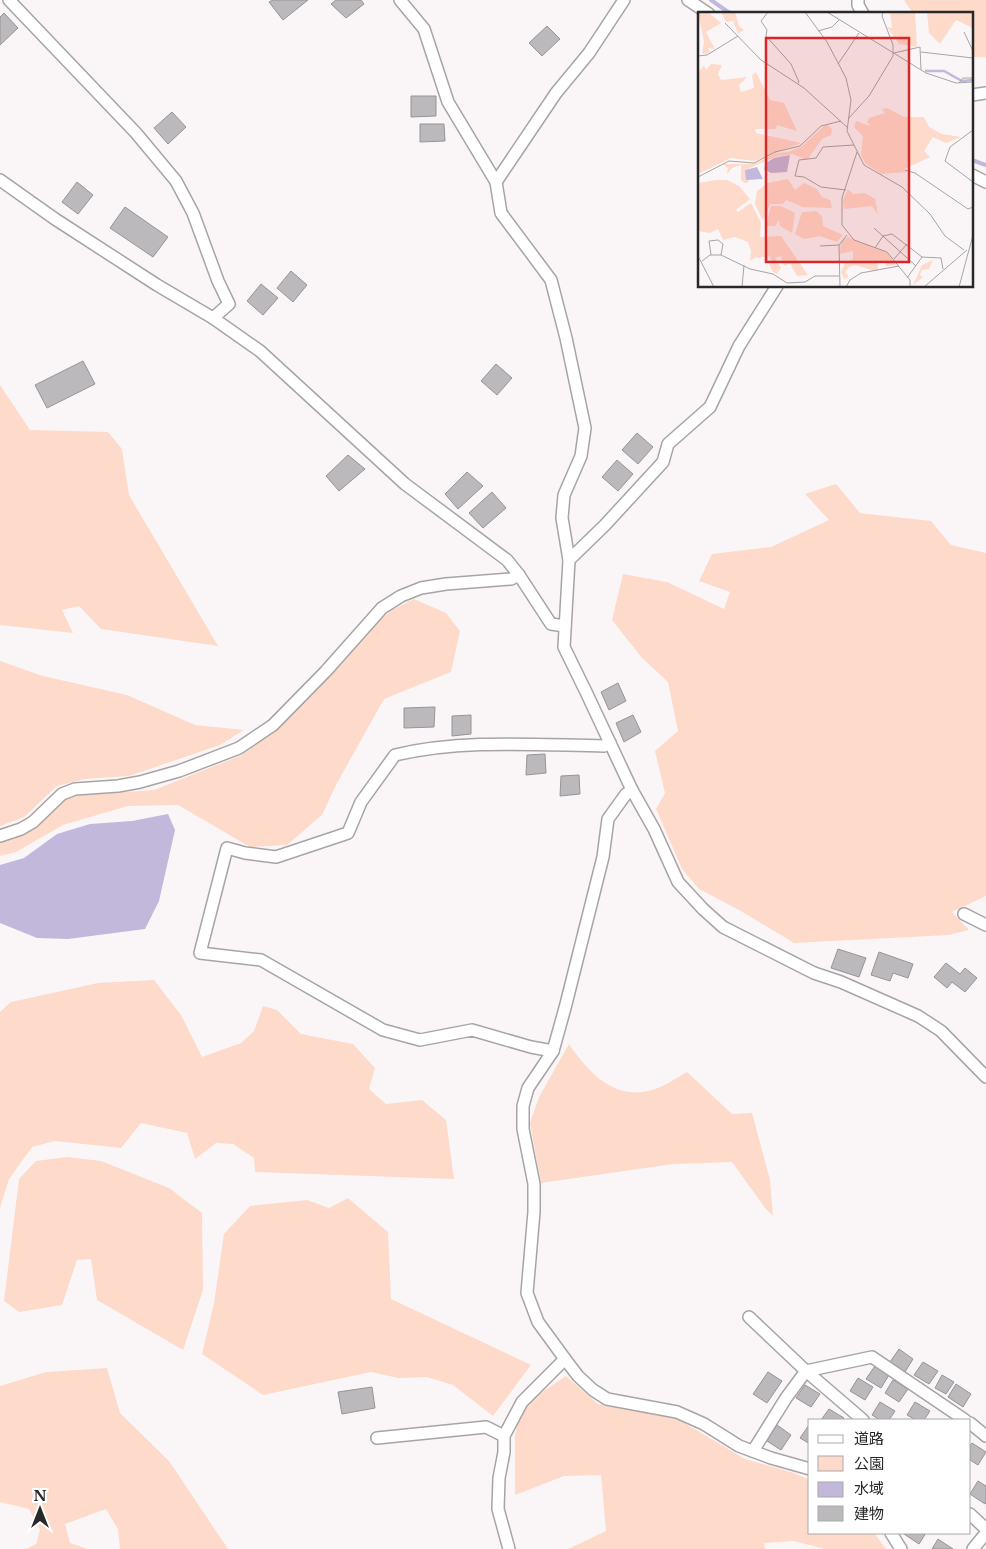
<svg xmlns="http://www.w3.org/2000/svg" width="986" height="1549" font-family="'Libre Baskerville','Noto Sans JP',serif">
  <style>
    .green { fill: #fedaca }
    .water { fill: #c1b8db }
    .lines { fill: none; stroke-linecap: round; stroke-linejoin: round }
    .stream { stroke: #c1b8db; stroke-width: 4 }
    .building { fill: #bbb9bb; stroke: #969496 }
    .street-casing { stroke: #a8a4a6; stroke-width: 14 }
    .street { stroke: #fff; stroke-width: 11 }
    .inset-river { fill: none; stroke: #c1b8db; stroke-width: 2.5 }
    .inset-road { fill: none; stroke: #a6a4a4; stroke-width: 1 }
    .view { fill: #d62828; fill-opacity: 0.15; stroke: #d62828; stroke-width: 2.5 }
    .inset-edge { fill: none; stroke: #292828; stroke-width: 2.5 }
  </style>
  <rect width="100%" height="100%" fill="#faf6f7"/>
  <g class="green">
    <polygon points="904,0 986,0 986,57 972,57 972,14 913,14"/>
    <polygon points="0,385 30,430 108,432 122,449 129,495 218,646 101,629 79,606 62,610 73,633 0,625"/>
    <polygon points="836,484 860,513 931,521 951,545 986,553 986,896 952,912 969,930 948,935 794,943 739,910 699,889 682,869 656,809 665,793 655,751 678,731 668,682 642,658 612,620 623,574 667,582 724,609 730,592 699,581 712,554 771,547 829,520 805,494"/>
    <polygon points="414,599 446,613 460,631 451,672 384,699 337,783 322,815 287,845 250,847 178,805 128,806 63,825 16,852 0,856 0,840 55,808 67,798 83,795 154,790 242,755 275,731 371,628 392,610"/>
    <polygon points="0,661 43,676 127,695 195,725 244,730 220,745 129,776 85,779 57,786 24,817 0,826"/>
    <polygon points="154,980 181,1015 202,1057 241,1043 254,1031 263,1006 277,1010 301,1034 353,1044 375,1068 369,1089 386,1104 422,1100 446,1120 454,1179 255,1172 254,1158 233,1144 216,1143 195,1159 187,1133 141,1123 121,1148 55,1141 32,1147 9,1179 0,1208 0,1012 11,1002 98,983"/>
    <path d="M569,1044c19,28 45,57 83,46 12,-3 24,-12 35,-18l45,42 20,-1 18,67 3,36 -8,-8 -33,-46 -59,2 -132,19 -11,-60 9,-26z"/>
    <polygon points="67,1157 101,1161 169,1188 202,1213 203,1290 183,1350 97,1300 91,1259 77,1260 62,1305 19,1312 4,1301 19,1179 36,1161"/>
    <polygon points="348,1198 388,1232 391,1299 531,1365 493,1416 453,1385 427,1377 398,1378 371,1372 263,1395 202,1354 214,1303 224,1234 250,1206 307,1200 329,1208"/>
    <polygon points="107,1368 120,1413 169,1461 228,1549 120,1549 118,1529 106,1509 65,1524 70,1543 88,1549 26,1549 36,1544 40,1530 29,1509 0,1502 0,1386 46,1372"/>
    <polygon points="566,1376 598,1404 676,1418 745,1459 794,1473 810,1480 810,1533 874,1533 886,1549 825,1549 793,1541 764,1543 765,1549 568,1549 606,1531 601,1475 564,1476 515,1495 515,1435 522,1405"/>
  </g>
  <polygon class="water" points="168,814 175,830 159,901 145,929 68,939 37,938 0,923 0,865 24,858 57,834 90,824 132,821"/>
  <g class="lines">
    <g class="stream">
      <polyline points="711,0 731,14"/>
      <polyline points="972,160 986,165"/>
    </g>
  </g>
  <g class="building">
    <polygon points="273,0 308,0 283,20 269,2"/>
    <polygon points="336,0 361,0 364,4 346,18 331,4"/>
    <polygon points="4,13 18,28 0,45 0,17"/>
    <polygon points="547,26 560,39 542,56 529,43"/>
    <polygon points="411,96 436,96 436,116 411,117"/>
    <polygon points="172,112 186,127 168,144 154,128"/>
    <polygon points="420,124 444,124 445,141 420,142"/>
    <polygon points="77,182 93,195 78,214 62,202"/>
    <polygon points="125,207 168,237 153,257 110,228"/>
    <polygon points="291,271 307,285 293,302 277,288"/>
    <polygon points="261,284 278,298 263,315 247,301"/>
    <polygon points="83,361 95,384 47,408 35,385"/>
    <polygon points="496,364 512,378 497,395 481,381"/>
    <polygon points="637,433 653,447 638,464 622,450"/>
    <polygon points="348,455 365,469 339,491 326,476"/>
    <polygon points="617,460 633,474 618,491 602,477"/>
    <polygon points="467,472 483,486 458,509 445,494"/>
    <polygon points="492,492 506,508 483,528 469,513"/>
    <polygon points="618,683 626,701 609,710 601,692"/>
    <polygon points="435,707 434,727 404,728 404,708"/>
    <polygon points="471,715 471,734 452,736 452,716"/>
    <polygon points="633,715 641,732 624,742 616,723"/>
    <polygon points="545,754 546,773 526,775 527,755"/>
    <polygon points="579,775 580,794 560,796 561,776"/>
    <polygon points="838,949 866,958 859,977 831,968"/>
    <polygon points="879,952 913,964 908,978 893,973 890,981 871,975"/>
    <polygon points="946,963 960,974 965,968 977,978 965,992 952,982 947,988 934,977"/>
    <polygon points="899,1349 913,1359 905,1372 890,1362"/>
    <polygon points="923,1362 938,1371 929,1384 914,1375"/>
    <polygon points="875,1366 889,1375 881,1388 866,1379"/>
    <polygon points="768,1372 782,1381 767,1403 753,1394"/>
    <polygon points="942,1375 954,1382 946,1394 935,1388"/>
    <polygon points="858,1378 873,1387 865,1400 850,1391"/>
    <polygon points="893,1380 908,1389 899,1402 885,1393"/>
    <polygon points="956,1384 971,1394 963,1407 948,1397"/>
    <polygon points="805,1385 820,1394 811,1407 796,1398"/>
    <polygon points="372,1387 375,1408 342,1414 338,1392"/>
    <polygon points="880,1402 895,1411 889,1420 880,1420 872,1415"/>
    <polygon points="915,1402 930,1411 924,1420 916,1420 907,1415"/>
    <polygon points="829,1409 844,1418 842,1420 821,1420"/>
    <polygon points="777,1425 791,1435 781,1450 767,1441"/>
    <polygon points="809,1425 810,1426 810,1444 800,1438"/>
    <polygon points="972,1443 986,1452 978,1465 970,1460 970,1446"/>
    <polygon points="978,1481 986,1486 986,1502 985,1504 970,1494"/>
    <polygon points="905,1533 926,1533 919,1544 904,1534"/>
    <polygon points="938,1539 953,1549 932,1549"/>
  </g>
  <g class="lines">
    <g class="street-casing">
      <g id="street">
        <polyline points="9,0 136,133 176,181 193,213 218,281 229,304 213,318"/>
        <polyline points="400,0 424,29 448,102 496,182 501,213 551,280 566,338 585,428 581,456 564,495 562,518 569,560 564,647 587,694 632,790 654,829 678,882 703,909 723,927 814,973 841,982 918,1016 941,1031 986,1077"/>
        <polyline points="688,0 709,14"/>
        <polyline points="858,0 858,5 863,14"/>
        <polyline points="972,95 986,93"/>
        <polyline points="972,175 986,182"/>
        <polyline points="0,180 55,219 157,285 213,318 260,351 405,484 507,560 519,575 551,624 565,626"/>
        <polyline points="496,182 556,93 589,53 624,0"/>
        <polyline points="569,560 605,525 663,462 668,444 710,407 739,346 777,286"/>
        <polyline points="632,790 626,794 608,819 603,857 565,1008 553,1051 528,1088 523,1106 523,1129 534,1184 534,1212 527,1293 538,1322 565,1359 578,1376 593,1390 607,1399 677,1412 704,1424 739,1446 771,1458 810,1469"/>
        <polyline points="0,836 21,829 33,822 62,794 75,789 118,786 140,782 179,771 239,748 273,725 326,671 382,608 401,596 421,588 446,584 511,579 519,575"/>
        <polyline points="964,914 986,925"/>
        <path d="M553,1051l-22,-4 -59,-17 -52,10 -37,-10 -122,-70 -61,-7 27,-105 18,5 31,4 72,-24 13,-31 34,-47c68,-16 140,-10 209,-9l6,-3"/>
        <polyline points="749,1317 806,1371 863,1420"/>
        <polyline points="970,1423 986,1436"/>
        <polyline points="377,1438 486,1427 504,1436"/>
        <polyline points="753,1451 786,1398 806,1371 872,1357 965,1420"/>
        <polyline points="970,1514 986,1529"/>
        <polyline points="891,1533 901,1549"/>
        <polyline points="509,1549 498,1509 499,1478 504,1452 504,1436 522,1402 565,1359"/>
        <polyline points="973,1549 986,1533"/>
      </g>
    </g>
    <use href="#street" class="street"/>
  </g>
  <g transform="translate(698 12)">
    <rect width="275" height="275" fill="#faf6f7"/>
    <path d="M0,0h10l13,11 -15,9 9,17 -7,-1 2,4 -4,2 -4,-1 2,-11zM23,0h14l4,14 5,4 -6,4 -5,-13 -7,1zM192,0h25l2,35 -18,-3 -12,-17 5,1zM229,0h46v16l-17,-8 -16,24 -11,-11zM13,52l11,1 -4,9 3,6 26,-3 -8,8 2,7 13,-4 -2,-13 4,-3 14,28 14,3 13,28 -20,-6 -1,4h-21l1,4 45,10 -47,18 -23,-3 -33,16v-101l6,-8 2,5zM189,96l17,9h20l5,10 13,7 19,3 -15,6 -13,-6 -9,14 6,6 -26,12 2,3 -25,2 -16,-11 -4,-8 2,-19 -9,-9 2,-6 15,5 -4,-4 2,-4 16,-5 -3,-4zM128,112l6,5 -1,6 -9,4 -15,21 -15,-6 -17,3 -30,13 4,12 -4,1 -4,-3v-15l-9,3 -5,6 1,-6 -5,-4h31l22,-11 12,-1 13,-5zM90,167l7,11 9,-7 13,6 5,8 8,3 2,8 -29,-1 -17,-7 -3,4h-13l-7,17 -8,-17 2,-13 11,-8zM18,168h11l12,6 11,13 -14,11 2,2 13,-9 10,20 -1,14 21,-1 27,39 -11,1 -7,-13 -6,3 -3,-10 -6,2 6,10 -4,6 -4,-2 -5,-10 3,-1 -1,-5 -16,2 -4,3 1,-10 -3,-9 -13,-5 -12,3 -5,-11 -8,4 -12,-2v-48zM150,177l5,5 12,-1 10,6 3,15 -6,-8 -28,3 -1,-9zM73,194h10l14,7 -3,20 -12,-7 -1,-6 -4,6h-9zM118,199l6,5 1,10 20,9 -6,7 -17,-6 -16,3 -9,-5 7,-22zM150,225l39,16 9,12 -10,1 -1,-4 -8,-1 1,9 -3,1 -20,-6 -6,2 -4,5 4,5 -5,2 -3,-7 4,-9 8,-4v-8l-13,3 1,-13zM235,248l-4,9 -7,1 -2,5 3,2 -10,8 9,-20z" fill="#fedaca"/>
    <path d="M92,143l-3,17 -16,1 -7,-4 2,-6 8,-5zM59,155l6,12 -17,1 -1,-10z" fill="#c1b8db"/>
    <path class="inset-river" d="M227,59h19l18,10 11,-1"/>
    <path class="inset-road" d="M70,0l-7,9 6,9 -1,6 25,28 8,18 -2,2M107,0l22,30 19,36 5,22 -4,31 17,34 38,22 28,27 15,22 19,14M129,0l99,61 30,10 17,-1M27,11l36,37 43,28 44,40M120,19l14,-4 7,-7M266,20l9,19M223,40l52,6M196,41l26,-6 1,23M0,44l9,-1 31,-19M140,52l21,-31M261,71l4,-5h10M150,107l21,-23 24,-40v-11l-11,-29 1,-4M275,118l-23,17 -5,14 28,21M159,140l-15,46v27l12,15 33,12 23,28v7M207,158l10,3 53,36 5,-2M0,165l31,-16 25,2 21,-11 25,-6 21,-20 20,-5M148,178l-25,-3 -17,-10 -9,-1 4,-16 17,-2 7,-11 31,-2M176,216l42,38M122,234l19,-1M177,236l8,-12 9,-2 30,23 19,1 2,11M13,243l-2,-14 9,-1 5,4 -2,11M0,244l16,31M196,247l13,-15M4,249l8,-6h11l29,14 23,5 14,9 18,-1 10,-6h24M209,266l15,-21M44,275l2,-22M142,275l-1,-42 8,-10M148,275l4,-7 11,-7 38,-7M226,275l43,-37M261,275l14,-52"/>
    <path class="view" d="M68,26h143v224h-143z"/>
    <rect width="275" height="275" class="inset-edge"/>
  </g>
  <rect x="808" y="1419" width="162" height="115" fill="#ffffff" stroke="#a9a9a9"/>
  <rect x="818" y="1435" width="25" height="8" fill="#ffffff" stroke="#a9a9a9"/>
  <text x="854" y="1444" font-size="15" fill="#292828">道路</text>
  <rect x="818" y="1456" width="25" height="15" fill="#fedaca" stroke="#a9a9a9"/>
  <text x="854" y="1469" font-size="15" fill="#292828">公園</text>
  <rect x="818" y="1482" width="25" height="15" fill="#c1b8db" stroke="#a9a9a9"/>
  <text x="854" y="1494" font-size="15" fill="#292828">水域</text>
  <rect x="818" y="1506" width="25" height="15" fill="#bbb9bb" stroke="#a9a9a9"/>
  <text x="854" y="1519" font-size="15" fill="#292828">建物</text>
  <g transform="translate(40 1509)" stroke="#ffffff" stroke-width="4" paint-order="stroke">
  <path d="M0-4L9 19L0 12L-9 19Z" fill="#292828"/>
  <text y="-8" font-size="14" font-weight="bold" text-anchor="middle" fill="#292828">N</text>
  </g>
</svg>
